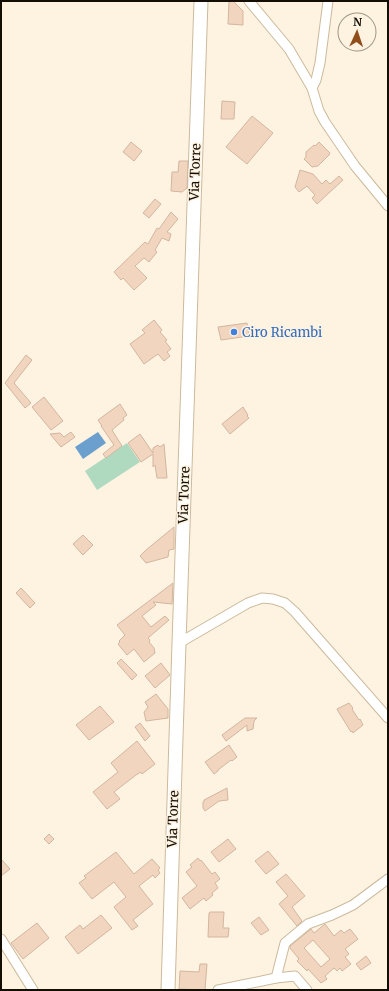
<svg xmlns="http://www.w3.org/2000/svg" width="389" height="991" font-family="Merriweather,serif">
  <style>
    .green { fill: #afdac0 }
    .water { fill: #6a9fce }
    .building { fill: #f2d5be; stroke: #d2b69f; fill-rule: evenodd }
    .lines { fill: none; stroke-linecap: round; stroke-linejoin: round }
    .street-casing { stroke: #ccba9c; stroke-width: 11 }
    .secondary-casing { stroke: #ccba9c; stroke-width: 15 }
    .street { stroke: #fff; stroke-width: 9 }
    .secondary { stroke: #fff; stroke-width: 13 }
    .shop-dot { fill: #3f7fe0; stroke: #fef3e1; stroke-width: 1.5 }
    .labels { text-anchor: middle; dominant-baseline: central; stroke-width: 3; stroke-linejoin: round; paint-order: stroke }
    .street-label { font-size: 13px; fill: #130d04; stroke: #fef3e1 }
    .shop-label { font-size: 13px; fill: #366cbe; stroke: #fef3e1; text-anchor: start }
  </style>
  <rect width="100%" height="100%" fill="#fef3e1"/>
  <polygon class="green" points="127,443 140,462 97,490 85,471"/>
  <polygon class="water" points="98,432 106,443 83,459 75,447"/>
  <g class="building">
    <polygon points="229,1 233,1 243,11 243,25 228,24"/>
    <polygon points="222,101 235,102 234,119 221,119"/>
    <polygon points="252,116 273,133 247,164 226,147"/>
    <polygon points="131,142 142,151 134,161 123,152"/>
    <polygon points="319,142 330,153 329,155 318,166 312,167 304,159 306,157 306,152 314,145 315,146"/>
    <polygon points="179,161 188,161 187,188 182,192 171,191 172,172 178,172"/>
    <polygon points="300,170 313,174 322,184 326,180 330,184 339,176 343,180 317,204 312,198 315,195 307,186 299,192 295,187"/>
    <polygon points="155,199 161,204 149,218 143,213"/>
    <polygon points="171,212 178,219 167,232 171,234 169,241 162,238 155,250 157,252 149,262 144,258 135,266 147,278 134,290 123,278 121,280 114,272 145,242 148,244 157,228 159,229"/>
    <polygon points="154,320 162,330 160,332 167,340 165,341 171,349 167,352 170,356 164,361 158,354 144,364 130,344 145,333 142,330"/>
    <polygon points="247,323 249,336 221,340 218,327"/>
    <polygon points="26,355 32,360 14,383 31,403 25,408 5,383"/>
    <polygon points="44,397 63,421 51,430 32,407"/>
    <polygon points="120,404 127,415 123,418 124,420 112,430 122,446 106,458 103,454 114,445 101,426 102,426 98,420"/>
    <polygon points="243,407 248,415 247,416 249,418 230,434 222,424"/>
    <polygon points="71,432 75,437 61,447 50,434 60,433 64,437"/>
    <polygon points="140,434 153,453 153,448 158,445 160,447 164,444 167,478 157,478 155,465 153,467 153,454 141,462 128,443"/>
    <polygon points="174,527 174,549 169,550 168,557 146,563 140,556 146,550"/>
    <polygon points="83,535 93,545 83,555 73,544"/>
    <polygon points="173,583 172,604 153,602 156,605 142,616 151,627 165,616 169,620 148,638 150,640 149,642 154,648 155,653 144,662 134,649 127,655 118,644 120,642 119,641 125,635 117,625"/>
    <polygon points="21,588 35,603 30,608 16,593"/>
    <polygon points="121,659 137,675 132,680 117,663"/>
    <polygon points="161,663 170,675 155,688 145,676"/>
    <polygon points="156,694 168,709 168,718 146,721 144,712 145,711 148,707 145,702"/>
    <polygon points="349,703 353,708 352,709 359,720 360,719 363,725 353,733 352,731 351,732 338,711 337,709"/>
    <polygon points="100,706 114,722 89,740 76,725"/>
    <polygon points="245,718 257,718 254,721 253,729 247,731 247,725 226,741 222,735"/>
    <polygon points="140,723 150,736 145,741 135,727"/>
    <polygon points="137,741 155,764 142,774 141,772 136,775 114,792 120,799 107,809 93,792 118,772 111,763"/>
    <polygon points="229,745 237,757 232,761 231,760 218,770 218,771 214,774 205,762"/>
    <polygon points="227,788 228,800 219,801 205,811 203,808 203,802 204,802 204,800"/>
    <polygon points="49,834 54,839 49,844 44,839"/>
    <polygon points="228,839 236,849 219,862 211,852"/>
    <polygon points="268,851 279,864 266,874 255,861"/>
    <polygon points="116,852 134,874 152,859 160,868 158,870 160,873 155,878 153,875 139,886 153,904 133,920 138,926 132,930 114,907 126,897 114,882 92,899 79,883 86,878 84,876"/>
    <polygon points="198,858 200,861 201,860 212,874 215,872 220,879 215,883 218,888 212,893 213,895 206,901 204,898 190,909 182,898 197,886 186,872 192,867 190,865"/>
    <polygon points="1,859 10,869 1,876"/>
    <polygon points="286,874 305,896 292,907 302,921 297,926 279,904 288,896 276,882"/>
    <polygon points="210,912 224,912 223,928 229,928 228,937 208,937 209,913"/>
    <polygon points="101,915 112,928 78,954 65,937 80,925 83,929"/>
    <polygon points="259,917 269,930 261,935 251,923"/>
    <polygon points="37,923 49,938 23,959 11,943"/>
    <path d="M325,924l9,12 7,-6 3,3 6,-4 8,10 -13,10 4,5 -4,3 6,7 -9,7 -2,-3 -3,3 -3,-3 -9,8 2,3 -6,4 -13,-14 -1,2 -10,-10 2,-2 -9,-11v-2l21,-17 3,4zM313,940l17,19 -9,8 -17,-19z"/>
    <polygon points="366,956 371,963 361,970 356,964"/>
    <polygon points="200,964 207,964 205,990 179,989 180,971 199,972"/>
  </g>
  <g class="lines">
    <g class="street-casing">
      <g id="street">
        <polyline points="249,1 289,49 312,88 319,111 325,122 355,166 388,206"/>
        <polyline points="312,88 316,80 320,63 328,1"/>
        <polyline points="179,643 248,603 262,598 273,599 285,603 295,612 388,718"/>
        <polyline points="1,939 33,990"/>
        <polyline points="276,978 285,943 308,924 332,915 353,905 388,879"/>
        <polyline points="218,990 276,978 295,976 307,990"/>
      </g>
    </g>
    <g class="secondary-casing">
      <polyline id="secondary" points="168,990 179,643 201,1"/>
    </g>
    <use href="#street" class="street"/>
    <use href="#secondary" class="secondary"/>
  </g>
  <circle class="shop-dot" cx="234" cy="332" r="4"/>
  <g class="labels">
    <g class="street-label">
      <text transform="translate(195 172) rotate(-88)">Via Torre</text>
      <text transform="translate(184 495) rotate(-88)">Via Torre</text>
      <text transform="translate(173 819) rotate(-88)">Via Torre</text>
    </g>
    <g class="shop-label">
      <text x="242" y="332">Ciro Ricambi</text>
    </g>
  </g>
  <rect width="389" height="991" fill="none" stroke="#130d04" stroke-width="4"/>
  <g transform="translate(357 32) rotate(3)"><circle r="19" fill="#fef3e1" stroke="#a09789"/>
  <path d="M0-3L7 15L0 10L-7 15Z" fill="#904e1b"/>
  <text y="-6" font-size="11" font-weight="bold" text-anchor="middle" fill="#130d04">N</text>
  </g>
</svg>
